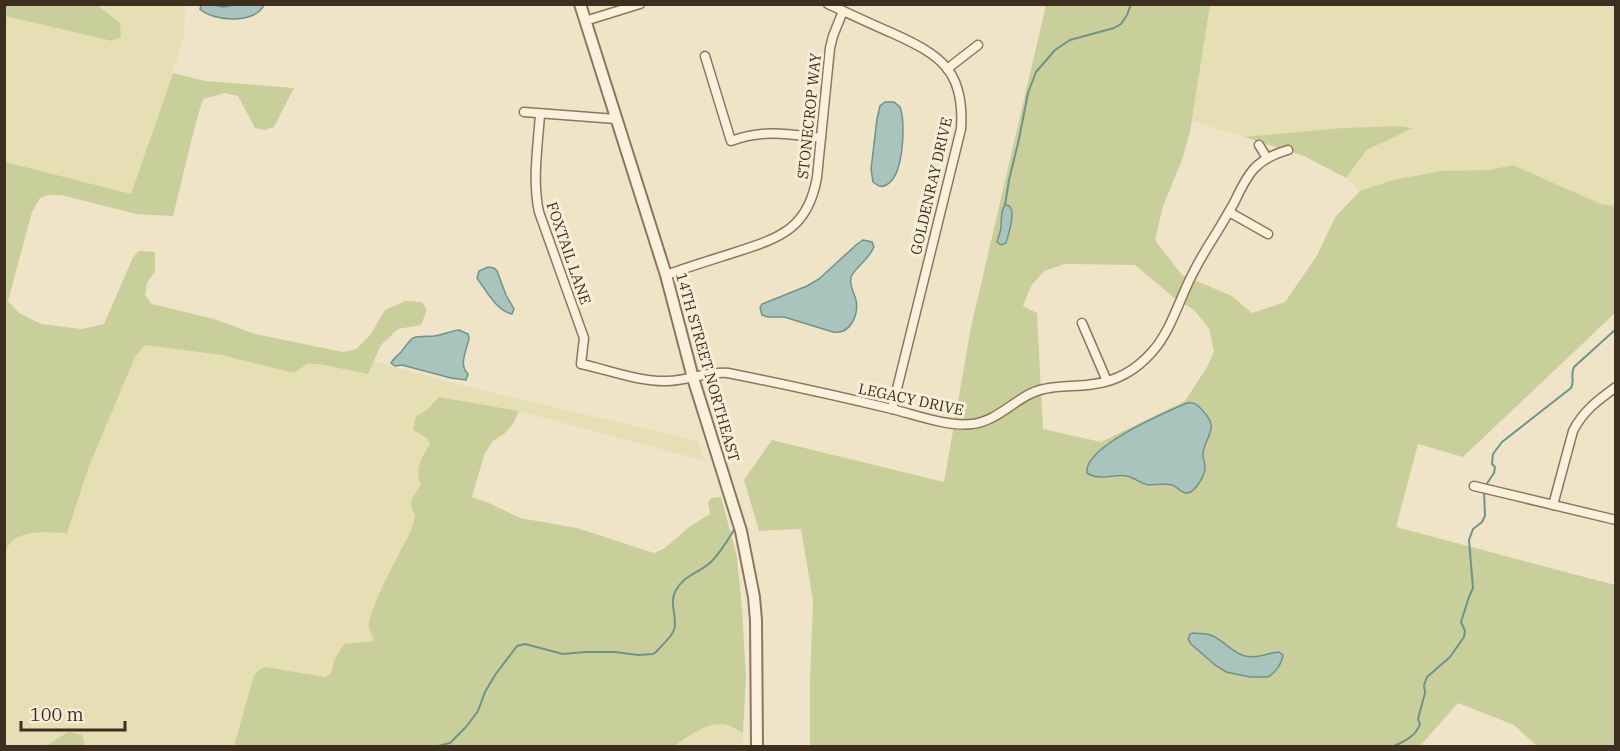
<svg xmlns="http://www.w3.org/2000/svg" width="1620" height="751" font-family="'IBM Plex Serif',serif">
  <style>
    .farmland { fill: #e6deb5 }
    .green { fill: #c9cf9b; fill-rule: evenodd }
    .water { fill: #a9c4bc; stroke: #6f938a; stroke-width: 1.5 }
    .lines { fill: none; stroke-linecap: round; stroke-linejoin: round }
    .stream { stroke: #6f938a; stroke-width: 2 }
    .minor-casing { stroke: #8d765c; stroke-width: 11 }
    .tertiary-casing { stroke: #8d765c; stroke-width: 14 }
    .minor { stroke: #faf1dc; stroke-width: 8 }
    .tertiary { stroke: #faf1dc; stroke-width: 10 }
    .labels { text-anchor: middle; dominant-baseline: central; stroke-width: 6; stroke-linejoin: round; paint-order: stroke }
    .street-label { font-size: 15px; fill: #3d2e20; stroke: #f7eed8 }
  </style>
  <rect width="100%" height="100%" fill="#f0e4c8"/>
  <g class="farmland">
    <polygon points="97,5 185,5 184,38 131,195 5,162 4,16 112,41 120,23"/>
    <polygon points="1210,5 1615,5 1615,206 1601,204 1513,165 1489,170 1440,171 1393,180 1360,191 1346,178 1367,151 1411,128 1399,126 1342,128 1244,137 1192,121"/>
    <polygon points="145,345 221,355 294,373 307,364 319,364 368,374 373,361 460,385 698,441 705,461 519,411 439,397 426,411 427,438 430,444 424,454 422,484 411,501 412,509 415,516 412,528 374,605 370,620 369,629 373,636 374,641 344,644 334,660 331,673 325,677 266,667 259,670 254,676 234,746 85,746 82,735 56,741 46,746 5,746 4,554 6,546 21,534 67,533 89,466 135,357"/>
    <polygon points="718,723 732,725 743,733 742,746 675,746 698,731"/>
  </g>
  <g class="green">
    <polygon points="5,4 97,5 120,23 121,37 112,41 5,16"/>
    <path d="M1046,5h164l-20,127 -8,28 -19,46 -8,34 27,35 50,21 20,17 33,-11 31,-45 20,-41 24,-25 33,-11 47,-9 49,-1 24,-5 88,39 14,2v107l-152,144 -45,-13 -22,83 219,58v161h-78l-23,-21 -56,-22 -38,43h-610v-66l3,-79 -12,-72 -42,2 -15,-51 28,-40 172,42 27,-155zM1065,264l70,1 38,32 21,13 15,18 5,23 -7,16 -22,34 -84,41 -58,-13 -6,-116 -14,-7 8,-20 13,-15z"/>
    <path d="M173,73l32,8 89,7 -20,39 -9,3 -10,-2 -17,-32 -13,-3 -22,6 -7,23 -23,94 -37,-2 -75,-19h-13l-8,3 -8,14 -24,89 11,12 22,11 40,5 23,-5 29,-67 6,-6 16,1v19l-8,12 -2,12 7,9 62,15 41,15 88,18 13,-3 14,-14 15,-25 20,-9 17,1 5,8 -6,15 -23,4 -17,16 -13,29 -49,-10h-12l-13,9 -73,-18 -76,-10 -10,12 -46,109 -22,67c-21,0 -56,-6 -62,21v-392l126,32z"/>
    <polygon points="1399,126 1413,128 1367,150 1346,178 1304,156 1244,137 1342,128"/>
    <path d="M439,397l80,14 -5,11 -9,11 -13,9 -8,13 -12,42 17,6 31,15 57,10 77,25 11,-5 24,-21 21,-13 -2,-12 3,-4 10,-1 16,60 5,51 4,70 -3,55c-8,-5 -14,-9 -23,-9 -14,0 -35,14 -45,22h-441l20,-71 5,-5 6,-3 60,10 6,-4 3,-13 10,-16 30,-3c-1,-5 -4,-8 -5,-13 -3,-15 35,-82 43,-100l3,-12 -3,-7 -1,-8 10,-17c-7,-15 1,-27 9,-40l-3,-6 -14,-8 3,-14 10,-5z"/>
    <polygon points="68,732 82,735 85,746 46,746"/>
  </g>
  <g class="water">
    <path d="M206,4l18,3 8,-2h32c-9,19 -50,17 -64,4l1,-4z"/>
    <path d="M885,102h9l6,5c6,15 4,70 -14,78 -5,3 -8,1 -13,-3l-2,-13 6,-50 3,-13z"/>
    <path d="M1005,205c2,0 4,0 5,2 6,5 -2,29 -4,36l-5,2 -4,-3c1,-5 4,-10 4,-16 1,-9 -1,-14 4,-21z"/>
    <path d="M863,240l9,2 2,5c-6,14 -19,20 -23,30 -2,9 3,15 5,23 3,15 -6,35 -23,32l-49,-15h-16l-6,-2 -2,-7 2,-4 45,-18 12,-7 37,-34z"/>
    <path d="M488,267l6,1 3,3 9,24 8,14 -2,5c-15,-3 -25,-22 -33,-33l-2,-3 2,-7z"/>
    <path d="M459,330l9,4 1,4c-2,12 -11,27 -1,36l-2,6 -15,-2 -49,-13 -7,1 -4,-3c3,-5 6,-7 10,-11 15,-20 10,-14 33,-16 9,-1 16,-5 25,-6z"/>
    <path d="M1187,403c8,-1 11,2 16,8 17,18 3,23 0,42 -1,5 2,8 2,13 1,8 -9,25 -17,27 -6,1 -10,-6 -16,-8 -8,-2 -15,0 -23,0 -8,-1 -14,-7 -22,-9 -13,-3 -26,6 -40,-3 -4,-26 79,-61 100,-70z"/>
    <path d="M1193,633c7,1 13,0 20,3 11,5 20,17 32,20 12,3 22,-3 34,-4l4,3c-1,9 -8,18 -15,22h-18l-24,-5 -11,-7 -24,-21 -3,-5 2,-5z"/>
  </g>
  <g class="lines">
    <g class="stream">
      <polyline points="1005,205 1009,180 1019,139 1028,93 1036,72 1055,50 1070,40 1114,28 1121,24 1127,15 1131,4"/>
      <path d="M1486,485l8,-12 1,-6 -3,-3 1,-10 9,-12 69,-54c4,-8 -1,-13 3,-21l42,-38"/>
      <path d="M438,746l12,-3 16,-16 12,-16 7,-19 10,-17 22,-29 8,-2 38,10 22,-2h30l23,3 15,-1 3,-2c6,-7 15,-14 18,-22 4,-13 -5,-25 1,-38 9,-18 23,-18 36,-30 10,-10 17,-22 24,-34"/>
      <path d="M1394,746c11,-5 22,-10 26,-22l-2,-5 7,-26 -1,-8 3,-8 23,-20 14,-20 1,-6 -4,-9 8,-25 4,-9 -4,-48 4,-11 9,-7 3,-6 -1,-26"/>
    </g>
    <g class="minor-casing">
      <g id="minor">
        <path d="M828,4c22,10 43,20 64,29 49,22 73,38 69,96l-69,280"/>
        <polyline points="585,21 640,4"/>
        <path d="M705,56l26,85c34,-12 56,-7 90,-3"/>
        <polyline points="947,69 978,45"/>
        <polyline points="524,112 616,119"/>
        <path d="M540,114c-2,32 -8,66 -1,98l45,126 -3,26c28,6 58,18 87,17 21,-1 40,-10 60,-8 55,11 110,23 164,36 24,6 56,18 80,15 28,-3 46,-30 72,-35 17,-4 34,-2 50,-5 23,-3 43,-15 58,-32 19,-21 27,-52 40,-77 7,-14 16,-29 25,-43 6,-10 12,-20 18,-31 13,-28 21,-42 53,-51"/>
        <polyline points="1259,145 1267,158"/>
        <polyline points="1229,212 1268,234"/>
        <path d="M666,275c22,-8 45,-15 67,-22 46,-15 75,-23 84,-76l13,-129 3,-12 10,-25"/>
        <polyline points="1082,323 1107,381"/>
        <polyline points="1474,486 1616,520"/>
        <path d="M1553,505l20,-74c10,-20 25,-31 43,-44"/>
      </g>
    </g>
    <g class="tertiary-casing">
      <polyline id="tertiary" points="580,4 666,275 693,378 741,531 754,597 756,620 757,746"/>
    </g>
    <use href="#minor" class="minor"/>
    <use href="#tertiary" class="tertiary"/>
  </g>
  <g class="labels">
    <g class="street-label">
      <text transform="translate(809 116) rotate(-84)">STONECROP WAY</text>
      <text transform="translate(931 186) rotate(-77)">GOLDENRAY DRIVE</text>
      <text transform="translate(569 253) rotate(71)">FOXTAIL LANE</text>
      <text transform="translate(708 367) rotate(74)">14TH STREET NORTHEAST</text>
      <text transform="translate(911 399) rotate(12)">LEGACY DRIVE</text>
    </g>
  </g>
  <rect width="1620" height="751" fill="none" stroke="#3d2e20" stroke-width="12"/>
  <path d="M21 721v9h104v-9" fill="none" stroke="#3d2e20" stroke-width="3"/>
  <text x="30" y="721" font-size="18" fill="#3d2e20" stroke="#f7eed8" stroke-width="4.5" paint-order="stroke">100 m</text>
</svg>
